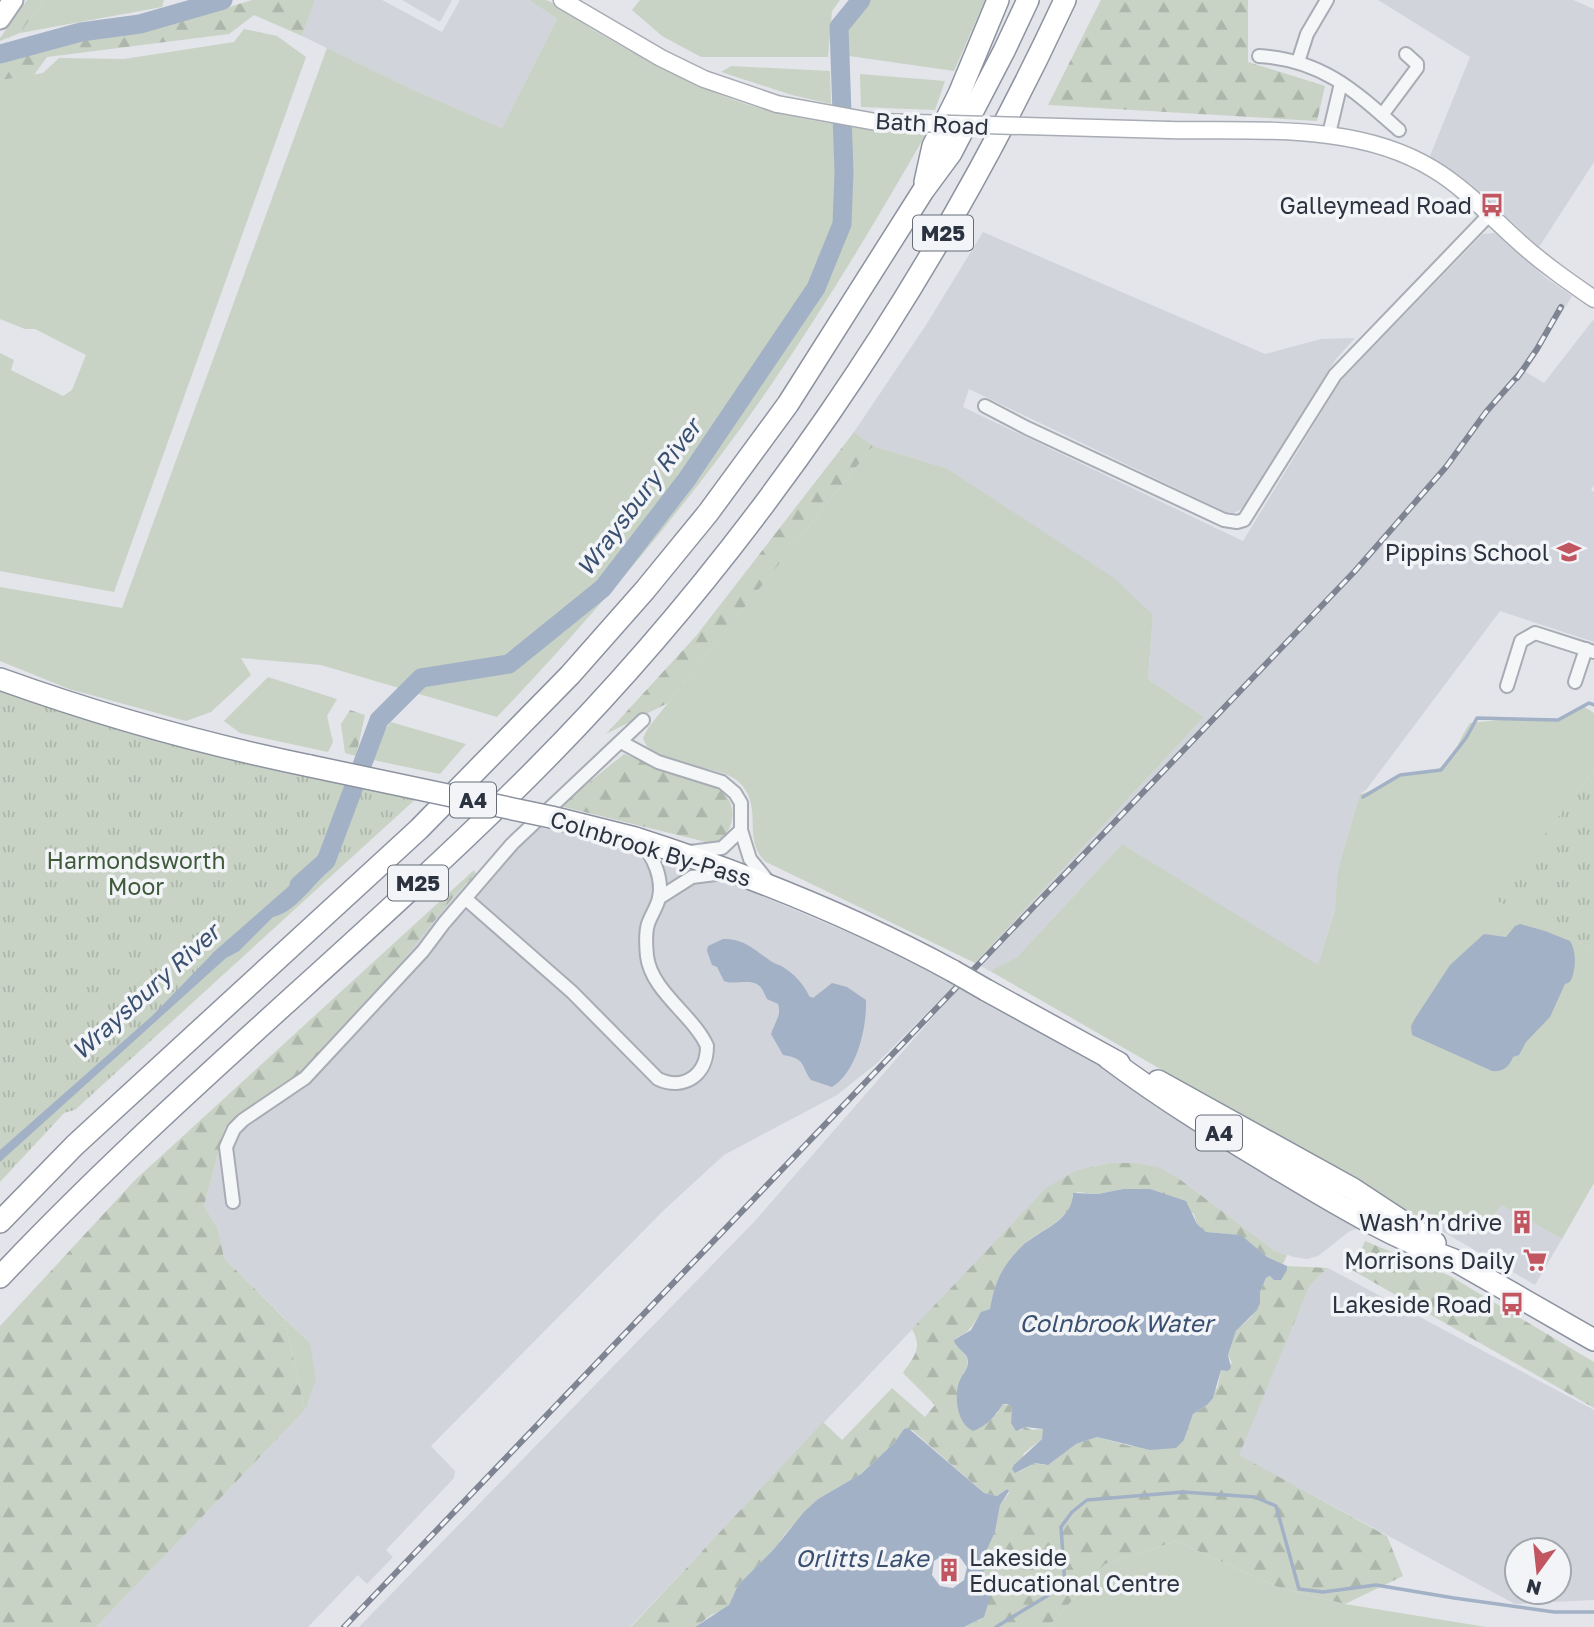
<svg xmlns="http://www.w3.org/2000/svg" width="1594" height="1627" font-family="'Golos Text',sans-serif">
  <style>
    .built { fill: #d1d4db; fill-rule: evenodd }
    .green { fill: #c8d3c5 }
    .forest { fill: url(#forest-firs) }
    .park { fill: url(#park-tufts) }
    .water { fill: #a2b1c6; fill-rule: evenodd }
    .lines { fill: none; stroke-linecap: round; stroke-linejoin: round }
    .stream { stroke: #a2b1c6; stroke-width: 3.5 }
    .river { stroke: #a2b1c6; stroke-width: 19 }
    .street-casing { stroke: #a8acb4; stroke-width: 16 }
    .secondary-casing { stroke: #a8acb4; stroke-width: 19 }
    .primary-casing { stroke: #a3a9b4; stroke-width: 23 }
    .highway-casing { stroke: #8c929f; stroke-width: 24 }
    .street { stroke: #f5f6f8; stroke-width: 12 }
    .secondary { stroke: #fff; stroke-width: 16 }
    .primary { stroke: #fff; stroke-width: 19 }
    .highway { stroke: #fff; stroke-width: 21 }
    .rail-casing { stroke: #7e8492; stroke-width: 6 }
    .rail { stroke: #f2f4f7; stroke-width: 3.5; stroke-dasharray: 10; stroke-linecap: butt }
    .secondary-bridge-casing { stroke: #a8acb4; stroke-width: 19; stroke-linecap: butt }
    .highway-bridge-casing { stroke: #8c929f; stroke-width: 24; stroke-linecap: butt }
    .secondary-bridge { stroke: #fff; stroke-width: 16 }
    .highway-bridge { stroke: #fff; stroke-width: 21 }
    .labels { text-anchor: middle; dominant-baseline: central; stroke-width: 7; stroke-linejoin: round; paint-order: stroke }
    .shield { fill: #f2f4f7; stroke: #676d77; stroke-width: 2 }
    .shield-label { font-size: 21px; font-weight: bold; fill: #2c3340 }
    .street-label { font-size: 23px; fill: #2c3340; stroke: #f2f4f7 }
    .poi-label { font-size: 23px; fill: #2c3340; stroke: #f2f4f7; text-anchor: end }
    .park-label { font-size: 23px; fill: #3f5a3b; stroke: #f2f4f7 }
    .water-label { font-size: 24px; font-style: italic; fill: #3a5070; stroke: #f2f4f7 }
  </style>
  <defs>
    <pattern id="forest-firs" width="22" height="20" patternUnits="userSpaceOnUse" patternTransform="scale(1.75)"><rect width="22" height="20" fill="#c8d3c5"/><path d="M5 1l3.5 6h-7zM16 11l3.5 6h-7z" fill="#acb6aa"/></pattern>
    <pattern id="park-tufts" width="24" height="20" patternUnits="userSpaceOnUse" patternTransform="scale(1.75)"><rect width="24" height="20" fill="#c8d3c5"/><path d="M3 7l-1-3M5 7V3M7 7l1-3M15 17l-1-3M17 17v-4M19 17l1-3" fill="none" stroke="#acb6aa"/></pattern>
  </defs>
  <rect width="100%" height="100%" fill="#e3e5ea"/>
  <g class="built">
    <polygon points="315,0 382,0 442,32 460,0 529,0 557,19 502,128 409,88 302,36"/>
    <polygon points="402,0 452,0 440,22"/>
    <polygon points="1378,0 1573,0 1594,9 1594,162 1539,247 1503,214 1430,156 1470,57"/>
    <polygon points="983,232 1265,354 1321,339 1355,338 1336,359 1243,508 1234,513 1226,512 969,389 963,407 1243,541 1341,380 1483,234 1495,233 1546,278 1572,296 1526,372 1544,383 1593,320 1594,321 1594,485 1591,490 1594,492 1594,642 1500,611 1366,790 1360,794 1340,862 1337,876 1335,908 1318,966 1122,844 1017,957 990,971 975,963 1204,717 1148,679 1153,615 946,468 873,446 854,432 926,325"/>
    <polygon points="527,825 581,836 748,890 875,944 956,984 876,1064 837,1095 724,1155 664,1210 431,1446 455,1471 454,1478 386,1550 393,1557 367,1584 358,1575 308,1627 96,1627 305,1410 310,1343 224,1258 218,1229 204,1206 225,1127 272,1094 454,896"/>
    <polygon points="961,985 1138,1088 1364,1227 1350,1231 1318,1256 1307,1259 1294,1257 1275,1251 1178,1178 1136,1163 1110,1163 1077,1170 1033,1202 630,1627 359,1627 753,1223"/>
    <polygon points="1501,1205 1562,1239 1535,1285 1416,1216 1420,1209"/>
    <path d="M1328,1268l266,142v190l-79,4 -277,-149 72,-170zM1517,1550h42v42h-42z"/>
  </g>
  <g class="green">
    <polygon points="44,0 164,0 162,7 20,33"/>
    <path d="M529,0c5,0 11,0 16,0 11,2 38,24 50,31 35,20 71,40 109,57 73,32 144,40 223,44 -49,86 -100,171 -156,253 -81,118 -175,228 -274,332l-176,-52 -80,-7 10,17 -40,37 -25,9 -117,-32 -69,-28v-74l122,21 205,-560 82,40 93,40 55,-109z"/>
    <polygon points="640,0 840,0 832,11 828,57 701,57 662,36 632,10"/>
    <polygon points="866,0 985,0 954,71 849,56 846,29"/>
    <polygon points="244,29 277,36 306,57 114,592 0,571 0,353 14,360 11,370 63,396 72,390 86,355 35,329 25,329 0,319 0,80 43,73 59,58 124,59 234,42"/>
    <polygon points="731,66 830,71 831,104 792,95 721,72"/>
    <polygon points="860,74 945,81 935,110 861,107"/>
    <path d="M873,446l73,22 168,110 39,37 -5,64 56,38 -229,246 -209,-101c-26,-24 1,-59 -31,-83 -22,-16 -84,-11 -92,-41l5,-10z"/>
    <polygon points="268,677 337,699 327,716 333,742 328,752 240,733 224,721"/>
    <path d="M1583,706l11,7v57l-98,130 98,50v233l-32,56 -61,-34 -9,13 -37,9 -34,-18 -5,7 -426,-245 27,-14 105,-113 196,121 17,-56 2,-33 3,-14 20,-68c14,-2 22,-12 35,-17 11,-4 22,-3 33,-5 26,-5 29,-31 42,-49l38,-4 48,2z"/>
    <polygon points="391,722 466,744 440,774 368,759 371,746"/>
    <polygon points="284,1318 310,1343 316,1379 305,1410"/>
    <polygon points="1176,1541 1280,1588 1345,1604 1486,1627 1048,1627 1105,1564"/>
  </g>
  <g class="forest">
    <polygon points="27,0 44,0 20,33 0,41 0,38"/>
    <polygon points="252,0 315,0 302,36 254,15 229,34 47,57 34,75 0,80 0,55 177,23"/>
    <polygon points="1101,0 1248,0 1248,62 1325,86 1317,121 1048,105"/>
    <polygon points="854,432 873,446 668,703 606,734 696,636"/>
    <polygon points="350,710 365,715 356,756 345,753 341,724"/>
    <path d="M624,754c17,6 33,16 51,21 12,4 26,6 37,11 29,14 24,39 6,59l-158,-39z"/>
    <polygon points="474,870 476,874 454,896 382,986 318,1057 296,1077 225,1127 204,1206 218,1229 224,1258 284,1318 305,1410 96,1627 0,1627 0,1326 135,1180"/>
    <path d="M1110,1163h26l24,5 18,10 97,73 12,4 -4,9 -16,-7 -27,-22 -34,-3 -9,-8 -3,-10 -44,-25h-27l-25,5 -20,-2 -6,3 2,7c-7,13 -19,21 -31,29 -32,18 -47,44 -53,78 -17,5 -12,20 -34,29v8c16,13 14,18 3,34l37,35 7,-11 9,2 -1,17 10,7 4,-3 7,3 11,-1 1,4 -2,6 -18,14 -6,19 17,-9 10,2 31,-21 21,-7 33,9 54,-6 9,-26 14,-9 11,-19 3,-16 11,-7 -4,-8 8,-24 15,-14 9,-14v-11l6,-14 21,-8v-4l41,2 -18,17 -71,170 148,81 16,40 -58,28 -65,-16 -104,-47 -71,23 -57,63h-84l17,-8 9,-36 -8,-17 3,-12 10,-22 5,-27 9,-12 -2,-4 -10,7 -13,-3 -72,-63 -8,-1 -10,14 -33,31 -43,25 -32,34 -12,16 -36,36 -9,20 -6,5 -12,5 -16,12h-64l192,-205 19,18 50,-52 33,29 10,-12 -32,-32c11,-17 20,-24 9,-44l134,-141 31,-18z"/>
    <polygon points="1365,1241 1450,1276 1594,1362 1594,1408 1352,1270"/>
  </g>
  <g class="park">
    <polygon points="0,690 60,711 159,741 419,796 75,1110 64,1113 0,1182"/>
    <polygon points="1594,770 1594,950 1495,900"/>
  </g>
  <g class="water">
    <path d="M313,865l11,10c-14,14 -31,38 -51,42l-34,34 -13,7 -226,204v-12l152,-134 64,-66z"/>
    <path d="M1520,924l25,7 25,10c7,11 6,30 0,41l-5,2 -15,33 -24,25 -7,13 -6,2c-4,10 -10,15 -21,14l-80,-36 -1,-9 3,-6 36,-55 34,-31 22,3 9,-11z"/>
    <path d="M723,939c21,0 29,9 45,20 4,4 10,5 15,8 11,7 21,17 26,29l4,2 19,-15 15,4 19,13c1,27 -9,72 -34,87l-21,-7c-11,-15 -4,-21 -28,-25l-12,-21c3,-11 11,-18 7,-30l-11,-5c-2,-3 -3,-7 -5,-10 -8,-13 -27,-3 -38,-8l-7,-14 -5,-2 -5,-14 1,-5z"/>
    <path d="M1150,1189l36,12 11,23 9,8 35,3 26,22 20,9v4l-6,10h-7l-4,-4 -4,2 -6,14v11l-3,7 -21,21 -8,24 3,13 -3,3 -7,-1 -8,28 -6,7 -14,9 -9,26 -8,8 -26,2 -53,-13 -21,7 -28,21 -13,-2 -20,10 -3,-4 2,-4 28,-26 1,-10 -17,-2 -10,4 -5,-8 1,-16 -5,-3h-4c-8,12 -16,22 -30,27 -16,-7 -19,-34 -14,-49 2,-7 9,-12 9,-20 0,-10 -12,-12 -14,-22l17,-10 10,-18 9,-3c4,-24 11,-41 28,-59 18,-20 55,-27 55,-57l25,1 25,-5z"/>
    <path d="M908,1428l76,65 13,3 10,-7 2,2 -9,14 -5,27 -10,22 -3,12 10,25 -8,26 -20,10h-269l34,-22 9,-20 36,-36 30,-37 14,-13 43,-25 33,-31 10,-14zM946,1553l13,3 8,11 -3,13 -11,8 -13,-2 -8,-11 2,-14z"/>
  </g>
  <g class="lines">
    <g class="stream">
      <polyline points="1363,797 1400,775 1441,770 1466,738 1477,718 1558,720 1589,703 1594,705"/>
      <polyline points="996,1627 1065,1585 1061,1527 1072,1512 1087,1500 1183,1492 1255,1497 1276,1506 1299,1589 1323,1592 1376,1585 1454,1598 1554,1612 1594,1612"/>
    </g>
    <g class="river">
      <polyline points="0,54 81,32 140,24 223,0"/>
      <polyline points="299,885 326,861 379,720 421,678 509,664 603,588 687,479 816,288 842,224 844,172 839,27 861,0"/>
    </g>
    <g class="street-casing">
      <g id="street">
        <path d="M1259,56c63,4 95,34 140,74"/>
        <polyline points="1298,62 1307,34 1327,0"/>
        <polyline points="1382,115 1417,68 1417,64 1406,54"/>
        <polyline points="1329,134 1341,83"/>
        <polyline points="985,406 1027,428 1224,520 1237,522 1244,520 1335,375 1489,215"/>
        <polyline points="1575,682 1586,649"/>
        <polyline points="1507,686 1521,641 1535,633 1594,652"/>
        <polyline points="621,742 658,762 722,782 735,793 741,803 741,830 750,859 767,880"/>
        <polyline points="690,852 722,848 741,830"/>
        <polyline points="659,898 692,877 723,873"/>
        <path d="M466,899l106,93 86,87c26,12 49,-4 49,-33 -13,-30 -56,-55 -60,-90 -1,-10 -2,-22 1,-32 3,-9 9,-17 11,-26 4,-19 -5,-42 -19,-55"/>
        <polyline points="233,1202 226,1147 234,1129 243,1120 305,1078 423,951 444,923 512,844 643,720"/>
      </g>
    </g>
    <g class="secondary-casing">
      <g id="secondary">
        <polyline points="562,0 661,58 704,79 777,104"/>
        <path d="M1169,130c87,2 188,-8 264,39 32,19 58,48 85,72 24,22 50,40 76,58"/>
      </g>
    </g>
    <g class="primary-casing">
      <polyline id="primary" points="0,19 13,0"/>
    </g>
    <g class="highway-casing">
      <g id="highway">
        <polyline points="925,182 933,146 959,94 998,0"/>
        <path d="M0,679c103,37 203,65 310,87"/>
        <path d="M635,838c109,35 217,78 318,133"/>
        <polyline points="986,990 1119,1063"/>
        <path d="M1108,1058c56,42 115,78 175,114 55,33 110,66 171,88l140,80"/>
        <polyline points="1158,1081 1353,1189 1435,1243"/>
        <polyline points="0,1222 75,1145 419,829 570,675 645,590 708,513 788,404 923,191 951,153 1004,51 1028,0"/>
        <path d="M0,1277c166,-176 355,-328 526,-498 223,-222 407,-494 539,-779"/>
      </g>
    </g>
    <use href="#street" class="street"/>
    <use href="#secondary" class="secondary"/>
    <use href="#primary" class="primary"/>
    <use href="#highway" class="highway"/>
    <g class="rail-casing">
      <g id="rail">
        <polyline points="1517,378 1537,349 1561,307"/>
        <polyline points="344,1627 1355,571 1446,467 1486,412 1522,371"/>
      </g>
    </g>
    <use href="#rail" class="rail"/>
    <g class="secondary-bridge-casing">
      <polyline id="secondary-bridge" points="777,104 876,122 1169,130"/>
    </g>
    <g class="highway-bridge-casing">
      <g id="highway-bridge">
        <polyline points="310,766 551,817 635,838"/>
        <polyline points="953,971 986,990"/>
      </g>
    </g>
    <use href="#secondary-bridge" class="secondary-bridge"/>
    <use href="#highway-bridge" class="highway-bridge"/>
  </g>
  <defs>
    <g id="bus-bare" transform="scale(1.89)"><path d="M-5-6H5V4H4V6H2V4H-2V6H-4V4H-5ZM-3.5-4V0h7V-4ZM-3.5 1.2v1.5H-2V1.2ZM2 1.2v1.5H3.5V1.2Z" fill="#c15560" stroke="#f2f4f7" stroke-width="2.5" paint-order="stroke"/></g>
    <g id="school-bare" transform="scale(1.89)"><path d="M0-5L7-2L0 1L-7-2ZM-4 1L0 2.5L4 1V4Q0 6-4 4Z" fill="#c15560" stroke="#f2f4f7" stroke-width="2.5" paint-order="stroke"/></g>
    <g id="building-bare" transform="scale(1.89)"><path d="M-4-6H4V6H1V3H-1V6H-4ZM-2.5-4.3h1.7v1.8h-1.7ZM.8-4.3h1.7v1.8H.8ZM-2.5-1h1.7V.8h-1.7ZM.8-1h1.7V.8H.8Z" fill="#c15560" stroke="#f2f4f7" stroke-width="2.5" paint-order="stroke"/></g>
    <g id="supermarket-bare" transform="scale(1.89)"><path d="M-6-5.5h2.5l.6 2H6L4.5 2H-2.5L-4.4-4H-6ZM-1.5 3.2a1.3 1.3 0 1 0 .1 0ZM3 3.2a1.3 1.3 0 1 0 .1 0Z" fill="#c15560" stroke="#f2f4f7" stroke-width="2.5" paint-order="stroke"/></g>
  </defs>
  <g fill-rule="evenodd">
    <use href="#bus-bare" x="1492" y="205"/>
    <use href="#school-bare" x="1569" y="552"/>
    <use href="#building-bare" x="1522" y="1222"/>
    <use href="#supermarket-bare" x="1535" y="1260"/>
    <use href="#bus-bare" x="1512" y="1304"/>
    <use href="#building-bare" x="949" y="1570"/>
  </g>
  <g class="labels">
    <g class="shield">
      <rect x="913" y="215.5" width="60" height="35" rx="5"/>
      <rect x="450" y="782.5" width="46" height="35" rx="5"/>
      <rect x="388" y="865.5" width="60" height="35" rx="5"/>
      <rect x="1196" y="1115.5" width="46" height="35" rx="5"/>
    </g>
    <g class="shield-label">
      <text x="943" y="233">M25</text>
      <text x="473" y="800">A4</text>
      <text x="418" y="883">M25</text>
      <text x="1219" y="1133">A4</text>
    </g>
    <g class="street-label">
      <text transform="translate(932 123) rotate(3)">Bath Road</text>
      <text transform="translate(651 848) rotate(17)">Colnbrook By-Pass</text>
    </g>
    <g class="poi-label">
      <text x="1472" y="205">Galleymead Road</text>
      <text x="1549" y="552">Pippins School</text>
      <text x="1502" y="1222">Wash’n’drive</text>
      <text x="1515" y="1260">Morrisons Daily</text>
      <text x="1492" y="1304">Lakeside Road</text>
      <text x="969" y="1557" text-anchor="start">Lakeside<tspan x="969" dy="26">Educational Centre</tspan></text>
    </g>
    <g class="park-label">
      <text x="136" y="860">Harmondsworth<tspan x="136" dy="26">Moor</tspan></text>
    </g>
    <g class="water-label">
      <text transform="translate(638 497) rotate(-53)">Wraysbury River</text>
      <text transform="translate(145 991) rotate(-42)">Wraysbury River</text>
      <text x="1116" y="1322">Colnbrook Water</text>
      <text x="862" y="1557">Orlitts Lake</text>
    </g>
  </g>
  <g transform="translate(1538 1571) rotate(195)"><circle r="33" fill="#f2f4f7" stroke="#a3a7ae" stroke-width="2"/>
  <path d="M0-5L12 26L0 18L-12 26Z" fill="#c15560"/>
  <text y="-10" font-size="19" font-weight="bold" text-anchor="middle" fill="#2c3340">N</text>
  </g>
</svg>
